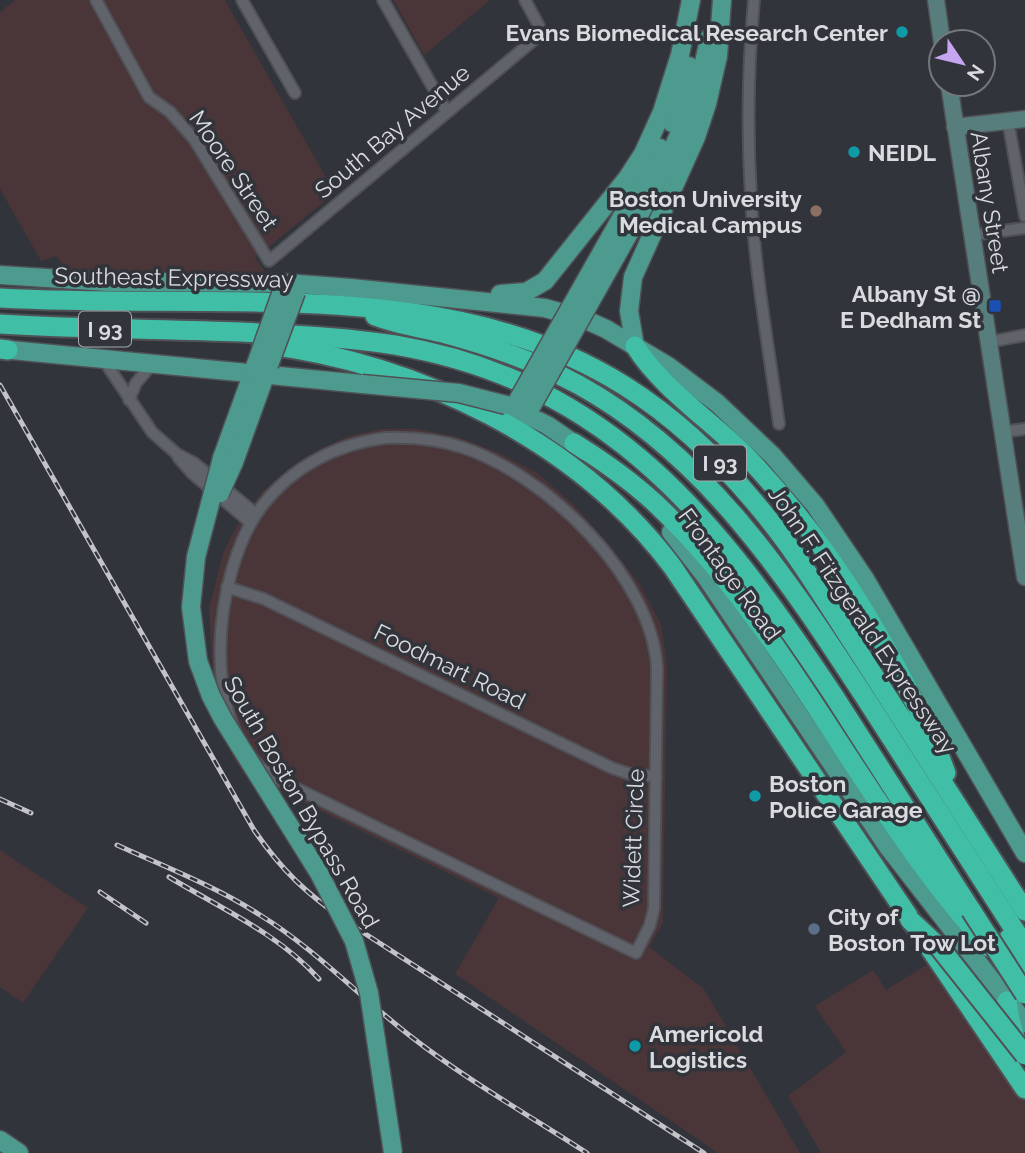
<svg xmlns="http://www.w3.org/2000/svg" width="1025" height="1153" font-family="Raleway,sans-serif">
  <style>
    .industrial { fill: #4a3538 }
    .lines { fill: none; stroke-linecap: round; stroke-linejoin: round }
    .street-casing { stroke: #4f5156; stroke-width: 14 }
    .secondary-casing { stroke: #4f5156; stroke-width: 19 }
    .primary-casing { stroke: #4f5156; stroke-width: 21 }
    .highway-casing { stroke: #4f5156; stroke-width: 23 }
    .street { stroke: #60636a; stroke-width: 10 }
    .secondary { stroke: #577e7c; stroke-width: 16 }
    .primary { stroke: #4d9a8e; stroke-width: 18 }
    .highway { stroke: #41bea6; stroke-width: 19 }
    .rail-casing { stroke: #c2c4c9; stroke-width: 5 }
    .rail { stroke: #31343a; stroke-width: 2.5; stroke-dasharray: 8; stroke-linecap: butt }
    .primary-bridge-casing { stroke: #4f5156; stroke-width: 21; stroke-linecap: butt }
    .highway-bridge-casing { stroke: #4f5156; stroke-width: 23; stroke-linecap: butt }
    .primary-bridge { stroke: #4d9a8e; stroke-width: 18 }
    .highway-bridge { stroke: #41bea6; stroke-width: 19 }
    .culture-dot { fill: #0f9aa8; stroke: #31343a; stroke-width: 2.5 }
    .education-dot { fill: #8d6e63; stroke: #31343a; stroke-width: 2.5 }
    .transit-dot { fill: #1a4fb4; stroke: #31343a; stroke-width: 2.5 }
    .service-dot { fill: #5c6f8a; stroke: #31343a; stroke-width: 2.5 }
    .labels { text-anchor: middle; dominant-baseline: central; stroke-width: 7; stroke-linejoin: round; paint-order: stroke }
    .shield { fill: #31343a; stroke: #a7a9ae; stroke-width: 2 }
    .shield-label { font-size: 21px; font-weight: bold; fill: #d9dbdf }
    .poi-label { font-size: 23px; font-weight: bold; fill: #d9dbdf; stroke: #31343a; text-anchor: start }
    .street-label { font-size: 23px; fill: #d9dbdf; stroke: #31343a }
  </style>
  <rect width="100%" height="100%" fill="#31343a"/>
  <g class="industrial">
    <polygon points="15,0 225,0 335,193 255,258 268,276 79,277 67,272 57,256 41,261 0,189 0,12"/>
    <polygon points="393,0 490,0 424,55"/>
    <polygon points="382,429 417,429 458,437 499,453 537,473 573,504 609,544 639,583 661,624 667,665 663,923 649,947 704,989 800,1153 718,1153 455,974 499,898 244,774 232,755 213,679 209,609 223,553 237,526 262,492 294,465 322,448 349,436"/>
    <polygon points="0,850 88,908 23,1003 0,987"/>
    <polygon points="933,961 1025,1098 1025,1153 821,1153 788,1096 846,1052 815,1006 873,970 886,990"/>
  </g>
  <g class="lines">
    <g class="street-casing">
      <g id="street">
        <polyline points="96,0 149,97 170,112 194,139 269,261 535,39 539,26 525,0"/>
        <polyline points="242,0 295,93"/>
        <polyline points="383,0 447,112"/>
        <path d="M754,0c-6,65 -7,132 -3,197 4,76 18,152 28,227"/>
        <polyline points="1008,121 1025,216"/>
        <polyline points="972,235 1025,228"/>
        <polyline points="989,342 1025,335"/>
        <polyline points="103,359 152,432 177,454 194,463 256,514"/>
        <polyline points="129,400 136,383 153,363"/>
        <polyline points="1002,432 1025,429"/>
        <path d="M385,438c27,-1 53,1 79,10 83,28 188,129 193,220l-3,240 -4,17 -14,28 -359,-174c-82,-45 -64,-209 -15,-273 30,-39 74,-62 123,-68z"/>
        <polyline points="178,457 193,474 251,523"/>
        <polyline points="227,587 264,599 612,768 633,775 656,776"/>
      </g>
    </g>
    <g class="secondary-casing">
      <g id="secondary">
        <polyline points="936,0 942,42"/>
        <polyline points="949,84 1025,577"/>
        <polyline points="955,127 1025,119"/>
      </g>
    </g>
    <g class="primary-casing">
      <g id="primary">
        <polyline points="672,123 689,66"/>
        <polyline points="624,213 660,148"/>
        <path d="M637,219c31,-58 61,-116 72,-181"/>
        <polyline points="0,275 108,282 286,283 351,288 545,308 584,319 606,329 668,366 717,403 773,456 815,505 865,579 1025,853"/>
        <polyline points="500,294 526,292 545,281 628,177 643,154 662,112 680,55 691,0"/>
        <polyline points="635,346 629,311 633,277 696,137 707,104 718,56 722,0"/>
        <polyline points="0,349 362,384"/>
        <polyline points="506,405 547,425 585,451"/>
        <polyline points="222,458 256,364"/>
        <polyline points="234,462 269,365"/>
        <polyline points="671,532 706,577 888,847 1025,1023"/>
        <polyline points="0,1140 19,1153"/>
      </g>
    </g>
    <g class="highway-casing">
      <g id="highway">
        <path d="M0,298c137,8 276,-4 413,15 166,23 274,95 373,229 27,37 51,77 76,115 54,85 109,169 163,254"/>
        <path d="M375,316c23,9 47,12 71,18 45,12 92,29 133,51 130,72 210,196 289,317 53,81 104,163 157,244"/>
        <path d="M0,324c80,5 161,5 241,8 52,3 103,5 154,13 217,37 325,179 439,351 46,71 91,143 137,214"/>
        <path d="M262,344c155,19 315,96 410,222l353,523"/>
        <path d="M635,346c27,43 77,75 113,112 63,66 111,138 153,218 17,32 33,63 45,97"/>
        <polyline points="0,349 8,350"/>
        <path d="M574,443c29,18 56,37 81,60 136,128 208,307 334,444"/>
        <polyline points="1009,938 1025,964"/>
        <polyline points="1007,1001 1010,1020 1017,1044"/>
      </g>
    </g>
    <use href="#street" class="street"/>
    <use href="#secondary" class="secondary"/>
    <use href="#primary" class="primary"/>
    <use href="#highway" class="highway"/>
    <g class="rail-casing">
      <g id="rail">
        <path d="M0,385l254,445c29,42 52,63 93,92l357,231"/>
        <polyline points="0,799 31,813"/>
        <path d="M117,845c48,22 98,41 143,70 55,34 99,81 149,120 56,44 118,79 178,118"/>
        <path d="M169,877c51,31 110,57 150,102"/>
        <polyline points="100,892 146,923"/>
      </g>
    </g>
    <use href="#rail" class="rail"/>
    <g class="primary-bridge-casing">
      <g id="primary-bridge">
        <polyline points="256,364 282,291"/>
        <polyline points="269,365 296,292"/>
        <polyline points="362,384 459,393 506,405"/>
        <polyline points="518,400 624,213"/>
        <polyline points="531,407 637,219"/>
        <polyline points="222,458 196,557 191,607 198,661 211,696 223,719 319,873 354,941 369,993 393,1153"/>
        <polyline points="220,493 234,462"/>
      </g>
    </g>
    <g class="highway-bridge-casing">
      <g id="highway-bridge">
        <polyline points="971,910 1025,994"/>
        <polyline points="910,920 940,948 1025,1055"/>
      </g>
    </g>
    <use href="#primary-bridge" class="primary-bridge"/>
    <use href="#highway-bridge" class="highway-bridge"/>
  </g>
  <g class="culture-dot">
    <circle cx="902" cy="32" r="7"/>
    <circle cx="854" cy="152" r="7"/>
    <circle cx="755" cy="796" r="7"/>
    <circle cx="635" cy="1046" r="7"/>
  </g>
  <circle class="education-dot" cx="816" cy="211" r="7"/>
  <rect class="transit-dot" x="988" y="299" width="14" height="14" rx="3.5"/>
  <circle class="service-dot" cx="814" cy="929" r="7"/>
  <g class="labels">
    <g class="shield">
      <rect x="79" y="311.5" width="52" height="35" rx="5"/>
      <rect x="694" y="445.5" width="52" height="35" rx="5"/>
    </g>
    <g class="shield-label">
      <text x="105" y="329">I 93</text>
      <text x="720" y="463">I 93</text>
    </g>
    <g class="poi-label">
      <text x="888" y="32" text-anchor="end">Evans Biomedical Research Center</text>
      <text x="868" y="152">NEIDL</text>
      <text x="802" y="198" text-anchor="end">Boston University<tspan x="802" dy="26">Medical Campus</tspan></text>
      <text x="981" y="293" text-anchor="end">Albany St @<tspan x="981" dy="26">E Dedham St</tspan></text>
      <text x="769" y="783">Boston<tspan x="769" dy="26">Police Garage</tspan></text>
      <text x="828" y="916">City of<tspan x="828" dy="26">Boston Tow Lot</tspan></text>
      <text x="649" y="1033">Americold<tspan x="649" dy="26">Logistics</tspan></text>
    </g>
    <g class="street-label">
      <text transform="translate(392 131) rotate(-40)">South Bay Avenue</text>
      <text transform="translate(234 170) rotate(56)">Moore Street</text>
      <text transform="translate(990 202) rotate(81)">Albany Street</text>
      <text transform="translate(174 277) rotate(1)">Southeast Expressway</text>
      <text transform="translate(730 574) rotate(54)">Frontage Road</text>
      <text transform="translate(863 620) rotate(56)">John F. Fitzgerald Expressway</text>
      <text transform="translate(450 666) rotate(26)">Foodmart Road</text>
      <text transform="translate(302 802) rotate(60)">South Boston Bypass Road</text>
      <text transform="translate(633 838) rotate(-88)">Widett Circle</text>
    </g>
  </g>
  <g transform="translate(962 63) rotate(125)"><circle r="33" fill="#31343a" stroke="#74777c" stroke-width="2"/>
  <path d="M0-5L12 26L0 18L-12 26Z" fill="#c6a6f0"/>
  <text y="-10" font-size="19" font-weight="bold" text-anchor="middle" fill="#d9dbdf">N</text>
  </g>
</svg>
